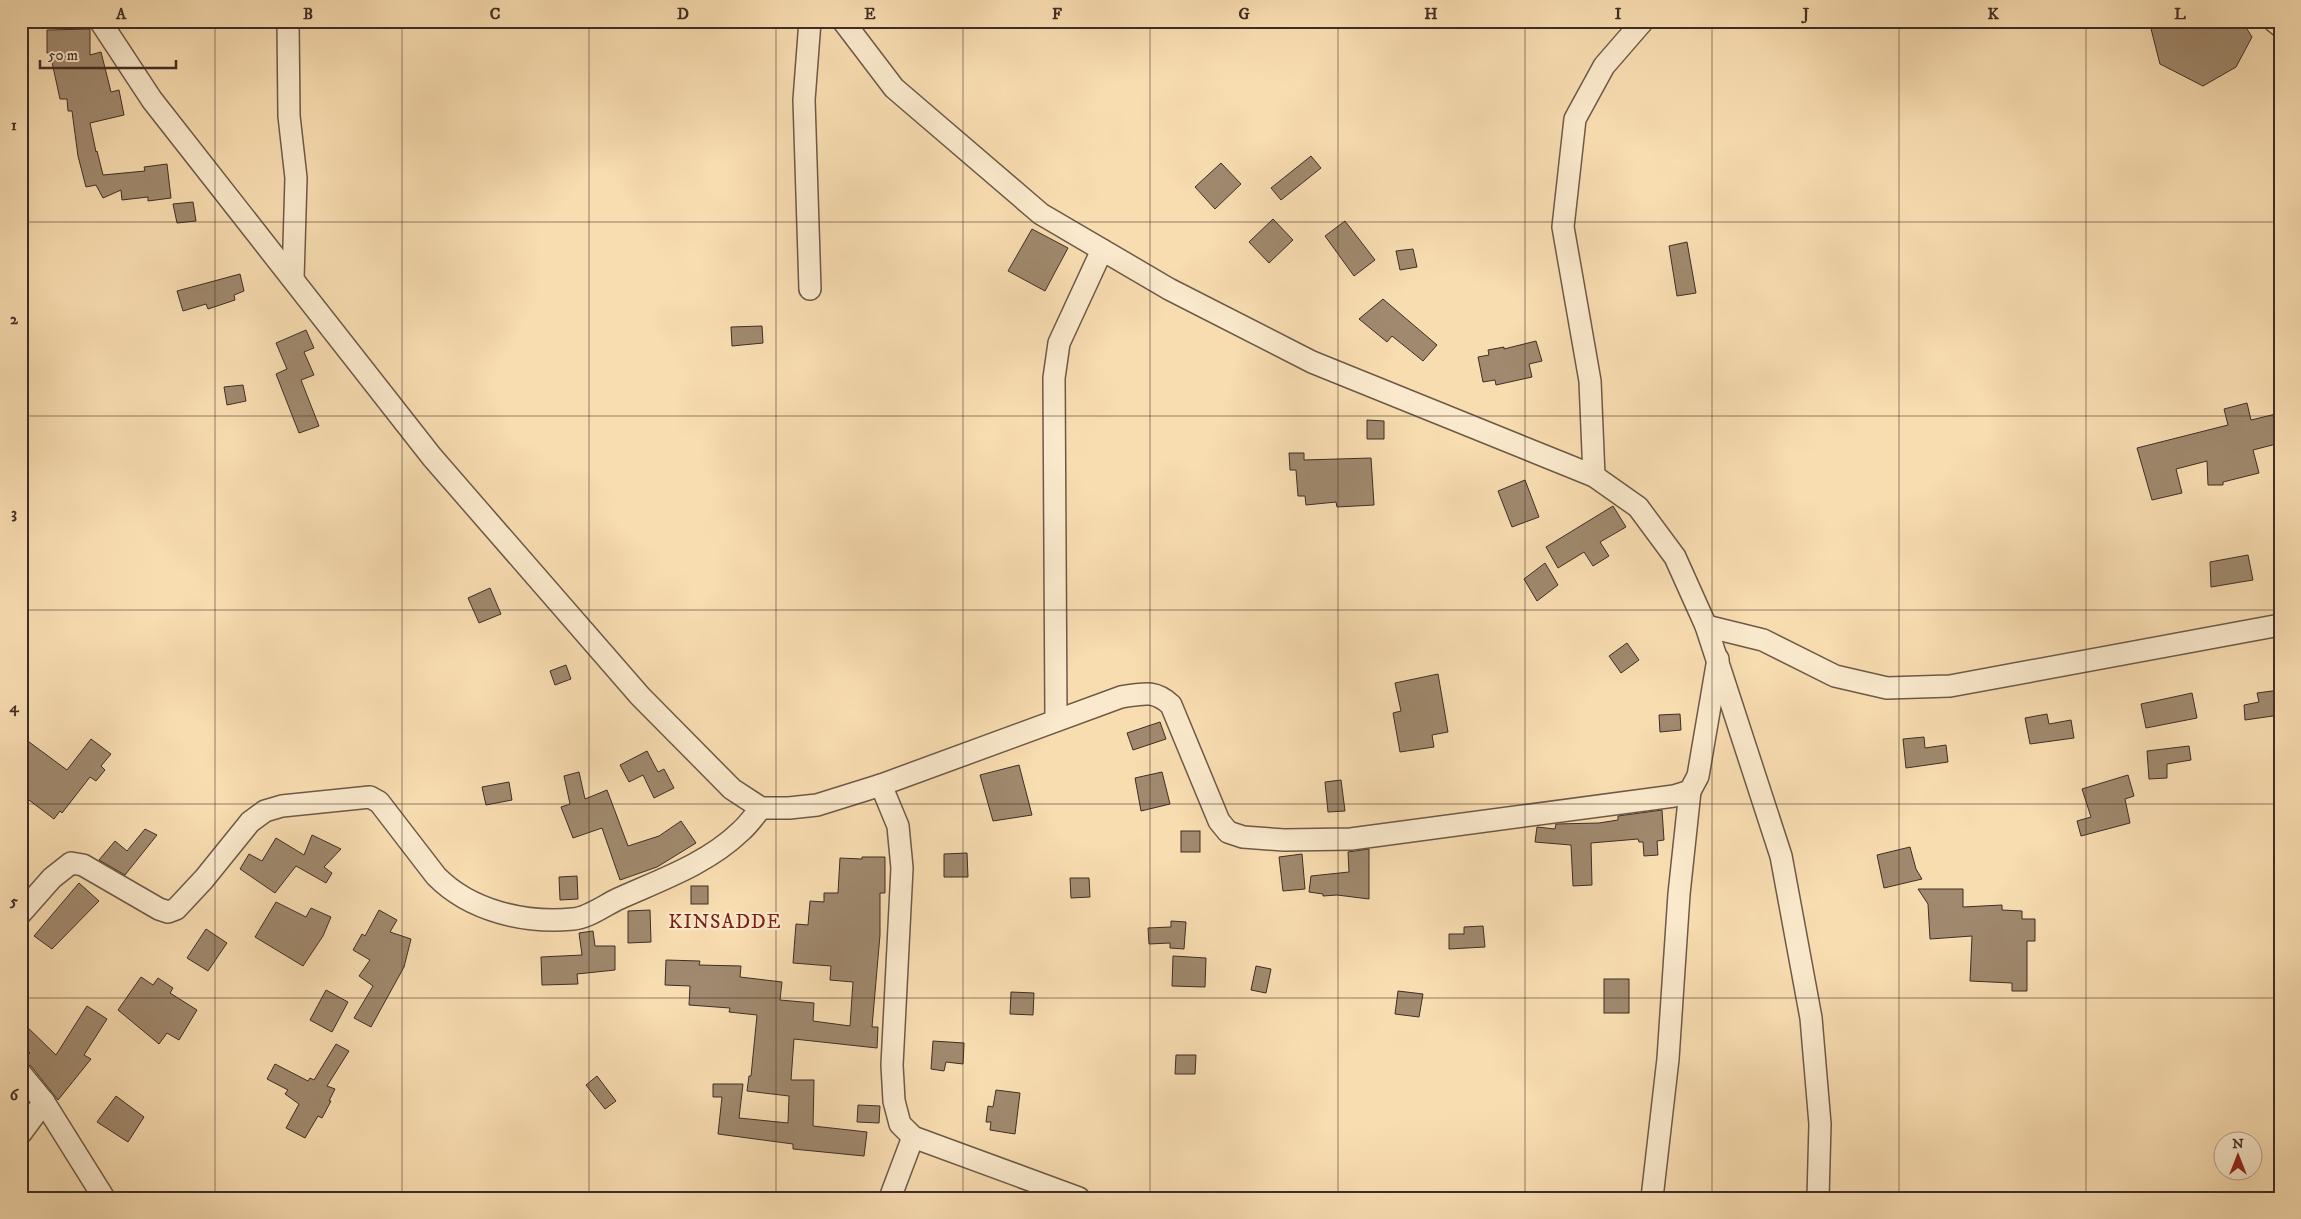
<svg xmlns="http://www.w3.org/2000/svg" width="2301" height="1219" font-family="'IM FELL DW Pica',serif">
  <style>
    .building { fill: #a0896e; stroke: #402d25 }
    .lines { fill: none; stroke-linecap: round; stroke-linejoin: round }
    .street-casing { stroke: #6e5948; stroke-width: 24 }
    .street { stroke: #fae9cc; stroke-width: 21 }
    .grid { fill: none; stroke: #402d25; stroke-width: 1; stroke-opacity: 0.55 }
    .labels { text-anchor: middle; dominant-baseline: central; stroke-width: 4; stroke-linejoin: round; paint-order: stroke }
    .quarter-label { font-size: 20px; letter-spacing: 1px; fill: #7a1f14; stroke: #fae9cc }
    .neatline { fill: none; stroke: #402d25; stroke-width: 2 }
    .grid-label { font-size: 16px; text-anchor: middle; font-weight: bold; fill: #402d25 }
  </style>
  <rect width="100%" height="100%" fill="#f8ddb1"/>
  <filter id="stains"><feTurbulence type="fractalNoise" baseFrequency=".004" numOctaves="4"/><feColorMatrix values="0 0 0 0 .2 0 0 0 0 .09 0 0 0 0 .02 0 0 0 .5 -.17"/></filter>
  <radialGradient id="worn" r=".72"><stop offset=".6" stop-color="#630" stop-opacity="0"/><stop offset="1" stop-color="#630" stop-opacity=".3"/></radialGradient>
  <g class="building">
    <polygon points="2149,21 2242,21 2252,37 2236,67 2203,86 2160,64"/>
    <polygon points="90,29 90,55 101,52 111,92 119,90 124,115 90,123 96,152 97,151 103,175 145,171 144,167 167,164 171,198 148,201 148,197 122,200 121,190 103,198 96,185 86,187 78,156 72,111 68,111 67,99 60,99 50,53 47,53 47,30"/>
    <polygon points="1311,156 1321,168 1281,200 1271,188"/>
    <polygon points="1221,163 1241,184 1215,209 1195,187"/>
    <polygon points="193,202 196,221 177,223 173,204"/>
    <polygon points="1273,219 1293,240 1269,263 1249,242"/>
    <polygon points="1345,221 1375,260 1354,276 1325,236"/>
    <polygon points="1032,229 1068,248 1045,291 1008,271"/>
    <polygon points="1687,242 1696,293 1677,296 1669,246"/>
    <polygon points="1413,249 1417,267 1400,270 1396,251"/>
    <polygon points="240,274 244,291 234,295 235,300 208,309 206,304 183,311 177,291"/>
    <polygon points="1383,299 1437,345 1423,361 1392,336 1387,342 1359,319"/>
    <polygon points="762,326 763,343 732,346 731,327"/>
    <polygon points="306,330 314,348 304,352 314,375 301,380 319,426 299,433 276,374 287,369 276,343"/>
    <polygon points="1536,341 1542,361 1529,364 1532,377 1496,385 1495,380 1483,382 1478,357 1489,355 1488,350 1504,347 1504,349"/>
    <polygon points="243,385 246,401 227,405 224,387"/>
    <polygon points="2247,403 2251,420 2280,413 2280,443 2253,450 2259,473 2223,482 2223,485 2208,485 2207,461 2176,469 2182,493 2152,500 2137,448 2228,425 2224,409"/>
    <polygon points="1367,420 1384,421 1384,439 1367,439"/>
    <polygon points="1289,453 1304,453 1304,460 1371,458 1374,505 1337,507 1336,502 1306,505 1305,496 1298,496 1296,470 1290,470"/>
    <polygon points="1525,480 1539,517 1512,527 1498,491"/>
    <polygon points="1613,506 1626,527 1600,542 1609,556 1593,566 1584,552 1558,568 1546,547"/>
    <polygon points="2248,555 2253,580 2211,587 2210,562"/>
    <polygon points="1545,563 1558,585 1537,601 1524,579"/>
    <polygon points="490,588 501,614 479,623 468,598"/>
    <polygon points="1627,643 1639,660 1621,673 1609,656"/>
    <polygon points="566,665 571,679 555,685 550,671"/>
    <polygon points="1438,674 1448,732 1432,735 1434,747 1400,752 1393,713 1401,711 1395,683"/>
    <polygon points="2280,690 2280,715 2245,720 2244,705 2259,702 2257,693"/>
    <polygon points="2192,693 2197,718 2146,728 2141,704"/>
    <polygon points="1680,714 1681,730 1660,732 1659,715"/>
    <polygon points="2047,714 2049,724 2071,720 2074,738 2030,744 2025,718"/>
    <polygon points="1160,722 1166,739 1133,750 1127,733"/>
    <polygon points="21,736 67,770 91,739 111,754 101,766 105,770 96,781 90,777 62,813 60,811 54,819 21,794"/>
    <polygon points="1924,737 1925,748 1946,745 1948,762 1906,768 1903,739"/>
    <polygon points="2189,746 2191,760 2167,764 2167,778 2149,779 2147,751"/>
    <polygon points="647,751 658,772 664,769 674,788 654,798 643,775 629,782 620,765"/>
    <polygon points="1019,765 1032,815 993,821 980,775"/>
    <polygon points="579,772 585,799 607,790 628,846 659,836 681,821 696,843 657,867 620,880 602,828 573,838 561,807 570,804 564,776"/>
    <polygon points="1162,772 1170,804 1141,811 1135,778"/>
    <polygon points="2128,775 2134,796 2125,799 2130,823 2081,836 2077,821 2091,817 2082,789"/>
    <polygon points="1341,780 1345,811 1328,812 1325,782"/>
    <polygon points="509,782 512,800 486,805 482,787"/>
    <polygon points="1662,810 1664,840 1657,841 1658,855 1644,856 1643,842 1639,842 1638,839 1591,843 1592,885 1573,886 1571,845 1535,842 1537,827 1555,829 1556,824 1599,823 1618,820 1618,816"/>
    <polygon points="145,829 157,835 125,875 99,860 115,841 127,851"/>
    <rect x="1181" y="831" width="19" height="21"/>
    <polygon points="312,835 341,849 324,867 332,873 326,883 296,866 275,893 240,869 249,854 262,861 276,838 304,855"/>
    <polygon points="1910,847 1916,869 1922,879 1884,888 1877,855"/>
    <polygon points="1369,849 1369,899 1337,895 1323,896 1323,894 1309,892 1311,876 1349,872 1348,852"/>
    <polygon points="967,853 968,877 944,877 944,854"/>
    <polygon points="1302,854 1305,889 1283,891 1279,857"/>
    <polygon points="862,857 885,857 885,893 880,893 880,935 872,1027 878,1027 877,1048 794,1039 791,1080 814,1080 813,1126 867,1132 864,1156 793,1149 793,1144 718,1134 722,1097 713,1097 713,1084 743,1084 739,1118 788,1123 789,1096 747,1091 749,1076 751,1076 757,1015 729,1012 730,1008 689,1005 690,986 665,985 666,960 700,961 699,965 741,966 740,977 782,982 780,1000 814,1003 813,1021 850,1026 853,982 830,980 831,966 793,963 796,924 808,925 810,901 824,902 824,893 838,893 840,858 862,859"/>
    <polygon points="577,876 578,899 560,900 559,877"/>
    <polygon points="1070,878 1089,878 1090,897 1071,898"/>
    <polygon points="79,883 99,901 52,949 34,936"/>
    <rect x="691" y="886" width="17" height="18"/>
    <polygon points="1918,889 1963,889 1963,907 2002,905 2002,910 2022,911 2022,919 2035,919 2035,941 2027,941 2027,991 2012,991 2012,983 1970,981 1972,936 1930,939 1928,904"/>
    <polygon points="276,902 306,917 311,908 331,917 323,936 303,966 255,937"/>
    <polygon points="379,910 397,920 390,932 411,939 404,967 371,1027 354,1018 373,986 359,976 370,960 353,950 362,934 365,936"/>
    <polygon points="650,910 651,942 628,943 628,911"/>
    <polygon points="1171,921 1186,922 1184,949 1170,948 1170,943 1149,944 1148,928 1171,927"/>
    <polygon points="1483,926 1485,947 1449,949 1449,934 1464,934 1464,927"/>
    <polygon points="206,929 227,943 208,971 187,958"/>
    <polygon points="593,931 595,946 615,946 615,970 577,974 578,984 542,985 541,957 582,955 579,933"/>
    <polygon points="1173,956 1206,958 1205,987 1172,986"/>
    <polygon points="1256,966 1271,969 1266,993 1251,990"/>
    <polygon points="141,977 153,985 158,978 173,988 170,993 197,1010 179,1040 167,1033 159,1044 118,1010"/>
    <rect x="1604" y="979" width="25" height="34"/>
    <polygon points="326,990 348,1002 332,1032 310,1020"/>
    <polygon points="1398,991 1423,994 1419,1017 1395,1014"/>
    <polygon points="1011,992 1034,993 1033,1015 1010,1014"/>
    <polygon points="87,1006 107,1019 84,1055 91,1059 58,1100 31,1066 21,1062 30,1053 21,1045 21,1021 56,1055"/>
    <polygon points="933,1041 964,1043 963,1064 946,1062 944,1071 931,1069"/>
    <polygon points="336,1044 349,1051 327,1086 335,1089 329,1101 331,1101 322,1118 318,1116 305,1138 286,1128 299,1104 285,1094 288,1090 267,1079 275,1064 308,1081 310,1078 314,1080"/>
    <polygon points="1176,1055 1196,1055 1195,1074 1175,1074"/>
    <polygon points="597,1076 616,1101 605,1109 586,1085"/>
    <polygon points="996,1090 1020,1093 1015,1134 990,1130 991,1122 986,1122 988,1106 993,1107"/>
    <polygon points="116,1096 144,1117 128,1142 97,1122"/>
    <polygon points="858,1105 880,1106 879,1123 857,1122"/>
  </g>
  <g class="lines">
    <g class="street-casing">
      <g id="street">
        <path d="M100,21l52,79 280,357 208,239 92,93 29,19h28l28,-3 64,-20 240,-88c21,-3 33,-8 50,8l48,116 9,11 15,5 41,3 67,-1 323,-43 16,-5"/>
        <polyline points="288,21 289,116 296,178 293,279"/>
        <polyline points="843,21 894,88 1041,214 1169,289 1312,362 1594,476 1638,507 1675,557 1706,626 1781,856 1811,1018 1820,1124 1818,1198"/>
        <polyline points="2274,21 2280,26"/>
        <polyline points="810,289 804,100 810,21"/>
        <polyline points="1594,476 1590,381 1563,227 1575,119 1604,66 1643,21"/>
        <polyline points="1706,626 1763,640 1835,676 1887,688 1950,686 2280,625"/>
        <polyline points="1056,720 1054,378 1059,343 1102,250"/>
        <polyline points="881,785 898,826 902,868 892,1065 894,1101 900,1124 913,1137 1079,1198"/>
        <path d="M21,913l31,-35 19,-15 12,2 76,44 9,3 8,-3 28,-30 46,-57 15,-11 17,-5 88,-9 9,5 57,74c34,35 90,48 137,43 15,-1 32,-14 45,-20 42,-19 89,-35 123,-68 8,-7 14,-16 20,-23"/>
        <polyline points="21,1074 44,1102 104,1198"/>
        <polyline points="21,1133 44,1102"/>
        <polyline points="890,1198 913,1137"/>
        <polyline points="1652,1198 1668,1059 1679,894 1690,791 1698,776 1718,659"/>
      </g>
    </g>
    <use href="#street" class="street"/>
  </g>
  <path class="grid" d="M215,21v1177M402,21v1177M589,21v1177M776,21v1177M963,21v1177M1150,21v1177M1338,21v1177M1525,21v1177M1712,21v1177M1899,21v1177M2086,21v1177M21,222h2259M21,416h2259M21,610h2259M21,804h2259M21,998h2259"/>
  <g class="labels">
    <g class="quarter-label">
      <text x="725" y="922">KINSADDE</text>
    </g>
  </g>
  <rect width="2301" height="1219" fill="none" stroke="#f8ddb1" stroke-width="55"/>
  <g transform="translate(2238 1156)"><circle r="24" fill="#fae9cc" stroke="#b09e89"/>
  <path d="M0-4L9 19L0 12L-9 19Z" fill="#8f2418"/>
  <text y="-8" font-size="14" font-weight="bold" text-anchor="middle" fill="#402d25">N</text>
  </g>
  <path d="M40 60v8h136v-8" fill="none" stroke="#402d25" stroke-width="2.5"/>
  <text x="48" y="60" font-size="15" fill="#402d25" stroke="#fae9cc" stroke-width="4" paint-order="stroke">50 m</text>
  <rect x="28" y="28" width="2246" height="1164" class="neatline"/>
  <g class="grid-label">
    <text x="121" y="19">A</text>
    <text x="308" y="19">B</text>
    <text x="495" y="19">C</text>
    <text x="683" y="19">D</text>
    <text x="870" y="19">E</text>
    <text x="1057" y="19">F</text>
    <text x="1244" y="19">G</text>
    <text x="1431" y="19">H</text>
    <text x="1618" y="19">I</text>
    <text x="1806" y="19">J</text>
    <text x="1993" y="19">K</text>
    <text x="2180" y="19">L</text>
    <text x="14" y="130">1</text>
    <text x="14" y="324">2</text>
    <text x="14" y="518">3</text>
    <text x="14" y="712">4</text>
    <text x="14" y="906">5</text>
    <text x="14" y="1100">6</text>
  </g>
  <rect width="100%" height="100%" filter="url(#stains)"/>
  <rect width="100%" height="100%" fill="url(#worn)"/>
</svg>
